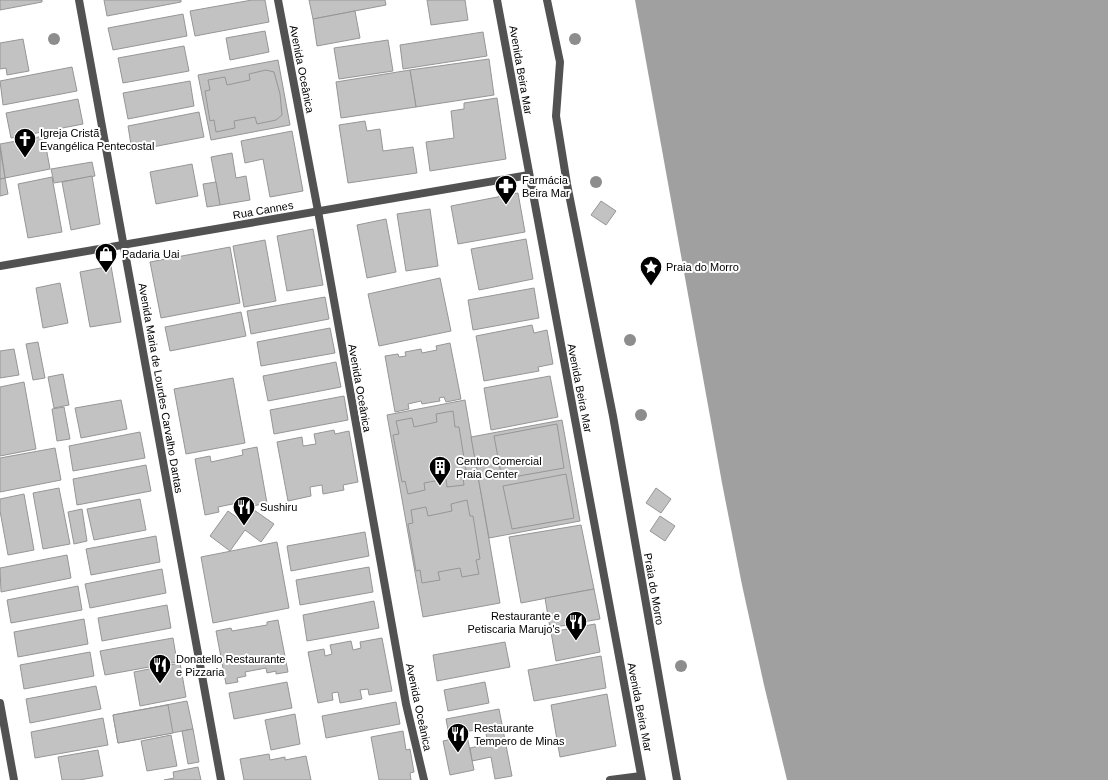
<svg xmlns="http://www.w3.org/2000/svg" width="1108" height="780" font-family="Helvetica,sans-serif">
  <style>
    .water { fill: #a0a0a0 }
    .building { fill: #c2c2c2; stroke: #969696 }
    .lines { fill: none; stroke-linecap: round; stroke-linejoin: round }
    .pedestrian { stroke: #525252; stroke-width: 8 }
    .minor { stroke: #525252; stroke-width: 8 }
    .tertiary { stroke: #525252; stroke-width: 8 }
    .tree { fill: #8d8d8d }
    .labels { text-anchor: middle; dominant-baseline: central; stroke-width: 4; stroke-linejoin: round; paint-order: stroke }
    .street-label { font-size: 11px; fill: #000; stroke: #fff }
    .poi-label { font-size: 11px; fill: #000; stroke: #fff; text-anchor: start }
  </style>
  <rect width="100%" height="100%" fill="#fff"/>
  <polygon class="water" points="635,0 1108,0 1108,780 787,780 764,685 742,585 722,483"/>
  <g class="building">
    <polygon points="0,0 42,0 42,2 0,10"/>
    <polygon points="104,0 181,0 181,2 107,16"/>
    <polygon points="252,0 265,0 269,22 195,36 190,11"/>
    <polygon points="309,0 385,0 386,5 313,19"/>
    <polygon points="427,0 465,0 468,20 431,25"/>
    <polygon points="355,11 360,38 317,46 313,19"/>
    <polygon points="183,14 187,36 113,50 108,28"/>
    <polygon points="265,31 269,52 230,60 226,38"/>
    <polygon points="483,32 487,56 403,69 400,45"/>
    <polygon points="23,39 29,71 7,75 6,68 0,69 0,43"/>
    <polygon points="388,40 393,71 339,79 334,48"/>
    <polygon points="184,46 189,71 123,83 118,58"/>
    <polygon points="489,59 494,95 416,107 410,70"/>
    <polygon points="278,60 290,125 211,140 198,75"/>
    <polygon points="72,67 77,91 3,105 0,81"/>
    <polygon points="266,70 274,72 280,94 282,115 276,120 257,124 255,117 234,121 235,128 216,132 214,120 210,121 205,91 210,90 208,80 225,77 227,85 250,80 249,74"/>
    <polygon points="410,70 416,107 341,118 336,82"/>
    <polygon points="190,81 194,106 128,119 123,93"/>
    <polygon points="497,98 506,159 430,171 426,142 454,138 451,111 464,109 464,103"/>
    <polygon points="78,99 83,124 11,138 6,113"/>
    <polygon points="199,112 204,137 132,151 128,126"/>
    <polygon points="365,121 367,131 380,129 383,151 413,147 417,173 348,183 339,125"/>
    <polygon points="292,131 303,191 270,197 263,159 245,163 241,141"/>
    <polygon points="44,136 50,169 5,178 0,144"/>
    <polygon points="0,148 5,178 0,179"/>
    <polygon points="232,153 236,178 246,176 250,200 220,205 211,157"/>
    <polygon points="92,162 95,176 54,183 51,169"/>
    <polygon points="192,164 198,196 156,204 150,172"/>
    <polygon points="92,176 100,224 71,230 62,182"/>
    <polygon points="52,177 62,232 28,238 18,184"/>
    <polygon points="5,178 8,194 0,196 0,179"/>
    <polygon points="216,182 220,205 207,207 203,184"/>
    <polygon points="518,193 525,232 458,244 451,206"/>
    <polygon points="601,201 616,211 606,225 591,215"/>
    <polygon points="430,209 438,266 406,271 397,214"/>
    <polygon points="386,219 396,272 367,278 357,225"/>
    <polygon points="313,229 323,285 287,291 277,236"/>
    <polygon points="526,239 533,279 479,290 471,249"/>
    <polygon points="265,240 276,301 244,307 233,246"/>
    <polygon points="230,247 240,303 161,318 150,262"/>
    <polygon points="111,266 121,322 90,327 80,272"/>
    <polygon points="440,278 451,331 379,346 368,294"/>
    <polygon points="60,283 68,323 43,328 36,288"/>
    <polygon points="534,288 539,318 473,330 468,300"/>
    <polygon points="325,297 329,319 251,334 247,311"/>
    <polygon points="241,312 246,336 170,351 165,327"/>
    <polygon points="532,325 534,333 547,330 553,364 538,367 539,371 484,381 476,336"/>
    <polygon points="330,328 335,353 261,366 257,342"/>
    <polygon points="38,342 45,378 33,380 26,344"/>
    <polygon points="450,343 461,399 446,402 444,397 439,398 440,401 422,404 421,401 408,404 409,409 395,412 385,356 398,354 399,357 406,356 405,352 421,349 422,353 437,350 436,346"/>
    <polygon points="14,349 19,375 0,378 0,351"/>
    <polygon points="336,362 341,387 268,401 263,376"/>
    <polygon points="63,374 69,405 54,408 48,377"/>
    <polygon points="550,376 558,417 491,430 484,388"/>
    <polygon points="233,378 245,443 186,454 174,389"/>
    <polygon points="24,382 36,449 0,456 0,387"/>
    <polygon points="344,396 348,420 274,434 270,410"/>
    <polygon points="121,400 127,429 81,438 75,408"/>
    <polygon points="465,400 500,603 423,617 387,415"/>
    <polygon points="64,407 70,439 57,441 52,409"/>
    <polygon points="453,411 455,427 459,427 466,470 462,471 464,485 447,487 446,479 424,483 425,490 408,494 405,481 402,482 393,435 399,434 396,421 412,418 414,427 437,422 436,414"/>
    <polygon points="562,420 580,521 489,538 471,437"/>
    <polygon points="557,424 564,468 502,479 494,436"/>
    <polygon points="334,430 335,434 349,431 358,482 343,485 344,490 323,494 322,485 310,487 311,496 288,501 277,442 302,437 303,446 316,444 314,434"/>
    <polygon points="140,432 145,458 73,471 69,446"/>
    <polygon points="257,447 267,503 253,506 252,500 218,507 219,512 205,515 195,459 210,456 211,462 243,455 242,450"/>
    <polygon points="55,448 61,480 0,492 0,458"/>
    <polygon points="146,465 151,491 77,505 73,479"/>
    <polygon points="566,474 574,518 512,529 503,486"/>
    <polygon points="59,488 70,544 43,549 33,493"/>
    <polygon points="656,488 671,499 661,513 646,503"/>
    <polygon points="24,494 34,550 8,555 0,511 0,499"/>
    <polygon points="140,499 146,530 94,540 87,509"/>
    <polygon points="467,500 470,516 473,516 480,559 476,560 479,574 462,577 460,568 438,572 440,580 422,583 420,570 416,571 408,524 413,523 411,510 426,507 428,516 452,511 451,504"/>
    <polygon points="82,509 87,541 74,544 68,512"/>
    <polygon points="254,510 274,524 261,542 245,530 230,551 210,536 228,511 245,523"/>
    <polygon points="660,516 675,526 665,541 650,531"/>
    <polygon points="581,525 594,589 521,603 509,537"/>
    <polygon points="365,532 369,556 291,571 287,546"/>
    <polygon points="156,536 160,562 91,575 86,549"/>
    <polygon points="277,542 289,608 213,623 201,557"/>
    <polygon points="67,555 71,578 1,592 0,568"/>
    <polygon points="369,567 373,592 300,605 296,580"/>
    <polygon points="162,569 166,593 90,608 85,584"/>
    <polygon points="78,586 82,610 11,623 7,600"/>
    <polygon points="594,589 600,619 550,628 545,598"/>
    <polygon points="374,601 379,628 307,641 303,615"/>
    <polygon points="167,605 171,628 102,641 98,618"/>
    <polygon points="84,619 88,644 18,657 14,632"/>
    <polygon points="278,620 288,672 276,674 276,671 267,673 266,668 245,672 246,676 237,678 238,682 226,684 216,631 231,628 232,631 267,625 267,622"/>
    <polygon points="595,624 600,652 556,661 551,632"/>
    <polygon points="173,638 177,662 105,675 100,651"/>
    <polygon points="382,638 392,691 369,695 368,689 360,690 362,699 340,703 338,692 332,693 333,700 318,703 308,652 324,649 325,656 332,654 330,645 351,641 353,650 361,648 360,642"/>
    <polygon points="505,642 510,667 437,681 433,655"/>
    <polygon points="90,652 94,676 24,689 20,665"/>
    <polygon points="601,656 606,688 534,701 528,670"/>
    <polygon points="180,663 186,697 140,706 134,672"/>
    <polygon points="287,682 292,708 234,719 229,693"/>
    <polygon points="485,682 489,703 448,711 444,690"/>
    <polygon points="96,686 101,709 30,723 26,699"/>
    <polygon points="607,694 616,746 560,757 551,705"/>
    <polygon points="187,701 193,729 118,743 113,715"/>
    <polygon points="396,702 400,724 326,738 322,716"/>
    <polygon points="168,705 173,733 118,743 113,715"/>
    <polygon points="499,709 512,776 495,779 491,757 472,761 470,748 488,744 485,728 449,735 446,719"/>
    <polygon points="295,714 300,744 271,750 265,720"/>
    <polygon points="103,718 108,745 35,758 31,732"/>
    <polygon points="193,729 199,762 188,764 182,731"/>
    <polygon points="403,731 406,750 410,749 414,772 410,773 411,780 379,780 371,737"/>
    <polygon points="171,735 177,766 147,771 141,741"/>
    <polygon points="467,736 474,770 450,775 443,741"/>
    <polygon points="98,750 103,776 79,780 62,780 58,757"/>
    <polygon points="269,754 270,760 285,757 285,760 306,756 311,780 244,780 240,759"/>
    <polygon points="198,767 201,780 164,780 174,778 173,772"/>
  </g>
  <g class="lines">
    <polyline class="pedestrian" points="547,0 560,62 556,116 567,184 613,416 677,780"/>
    <g class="minor">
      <polyline points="0,266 529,175"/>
      <polyline points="0,703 14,780"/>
      <polyline points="610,780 641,776"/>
    </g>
    <g class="tertiary">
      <polyline points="79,0 221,780"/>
      <polyline points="278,0 318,211 406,704 424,780"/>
      <polyline points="497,0 642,780"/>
    </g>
  </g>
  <g class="tree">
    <circle cx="54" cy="39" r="6"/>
    <circle cx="575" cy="39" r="6"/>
    <circle cx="596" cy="182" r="6"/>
    <circle cx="630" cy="340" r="6"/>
    <circle cx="641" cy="415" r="6"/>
    <circle cx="681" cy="666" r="6"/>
  </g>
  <defs>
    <g id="church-pin" transform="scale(1.15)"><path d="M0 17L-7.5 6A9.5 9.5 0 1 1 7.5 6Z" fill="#000" stroke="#fff"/><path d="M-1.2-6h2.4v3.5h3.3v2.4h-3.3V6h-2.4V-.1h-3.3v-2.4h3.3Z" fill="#fff"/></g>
    <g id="pharmacy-pin" transform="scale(1.15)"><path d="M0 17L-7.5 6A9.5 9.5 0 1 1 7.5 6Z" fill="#000" stroke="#fff"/><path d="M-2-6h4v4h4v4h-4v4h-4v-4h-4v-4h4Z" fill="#fff"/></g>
    <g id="shop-pin" transform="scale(1.15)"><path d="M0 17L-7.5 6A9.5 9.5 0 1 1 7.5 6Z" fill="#000" stroke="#fff"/><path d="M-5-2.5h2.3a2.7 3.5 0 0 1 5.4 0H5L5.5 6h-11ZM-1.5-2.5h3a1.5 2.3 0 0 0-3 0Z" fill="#fff"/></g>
    <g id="sight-pin" transform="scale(1.15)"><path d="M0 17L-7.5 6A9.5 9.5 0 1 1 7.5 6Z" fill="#000" stroke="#fff"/><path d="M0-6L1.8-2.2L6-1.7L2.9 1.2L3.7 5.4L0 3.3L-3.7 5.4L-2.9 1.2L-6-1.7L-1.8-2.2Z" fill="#fff"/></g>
    <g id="building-pin" transform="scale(1.15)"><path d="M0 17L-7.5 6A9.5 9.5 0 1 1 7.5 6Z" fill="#000" stroke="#fff"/><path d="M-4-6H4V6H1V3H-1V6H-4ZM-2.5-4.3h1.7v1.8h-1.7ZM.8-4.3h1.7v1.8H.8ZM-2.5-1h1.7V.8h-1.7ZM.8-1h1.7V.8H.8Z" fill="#fff"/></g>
    <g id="restaurant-pin" transform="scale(1.15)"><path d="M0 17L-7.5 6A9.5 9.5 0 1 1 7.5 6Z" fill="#000" stroke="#fff"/><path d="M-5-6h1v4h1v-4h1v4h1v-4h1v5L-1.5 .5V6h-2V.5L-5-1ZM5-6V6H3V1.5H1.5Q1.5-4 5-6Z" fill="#fff"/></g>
  </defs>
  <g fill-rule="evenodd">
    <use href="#church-pin" x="25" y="139"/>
    <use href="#pharmacy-pin" x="506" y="186"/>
    <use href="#shop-pin" x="106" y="254"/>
    <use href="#sight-pin" x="651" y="267"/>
    <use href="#building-pin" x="440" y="467"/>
    <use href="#restaurant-pin" x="244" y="507"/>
    <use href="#restaurant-pin" x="576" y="622"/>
    <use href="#restaurant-pin" x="160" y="665"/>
    <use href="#restaurant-pin" x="458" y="734"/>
  </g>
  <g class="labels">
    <g class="street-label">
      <text transform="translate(302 69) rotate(79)">Avenida Oceânica</text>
      <text transform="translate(521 70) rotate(80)">Avenida Beira Mar</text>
      <text transform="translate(263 210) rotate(-10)">Rua Cannes</text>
      <text transform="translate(161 388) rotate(80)">Avenida Maria de Lourdes Carvalho Dantas</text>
      <text transform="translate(360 388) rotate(80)">Avenida Oceânica</text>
      <text transform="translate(580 388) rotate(79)">Avenida Beira Mar</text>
      <text transform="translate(654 589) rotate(80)">Praia do Morro</text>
      <text transform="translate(419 707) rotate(78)">Avenida Oceânica</text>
      <text transform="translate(640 707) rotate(79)">Avenida Beira Mar</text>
    </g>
    <g class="poi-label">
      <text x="40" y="133">Igreja Cristã<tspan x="40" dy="13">Evangélica Pentecostal</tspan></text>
      <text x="522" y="180">Farmácia<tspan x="522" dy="13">Beira Mar</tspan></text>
      <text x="122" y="254">Padaria Uai</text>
      <text x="666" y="267">Praia do Morro</text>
      <text x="456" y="461">Centro Comercial<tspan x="456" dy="13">Praia Center</tspan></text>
      <text x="260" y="507">Sushiru</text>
      <text x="560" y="616" text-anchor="end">Restaurante e<tspan x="560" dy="13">Petiscaria Marujo's</tspan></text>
      <text x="176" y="659">Donatello Restaurante<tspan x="176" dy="13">e Pizzaria</tspan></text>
      <text x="474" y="728">Restaurante<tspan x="474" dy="13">Tempero de Minas</tspan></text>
    </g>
  </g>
</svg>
